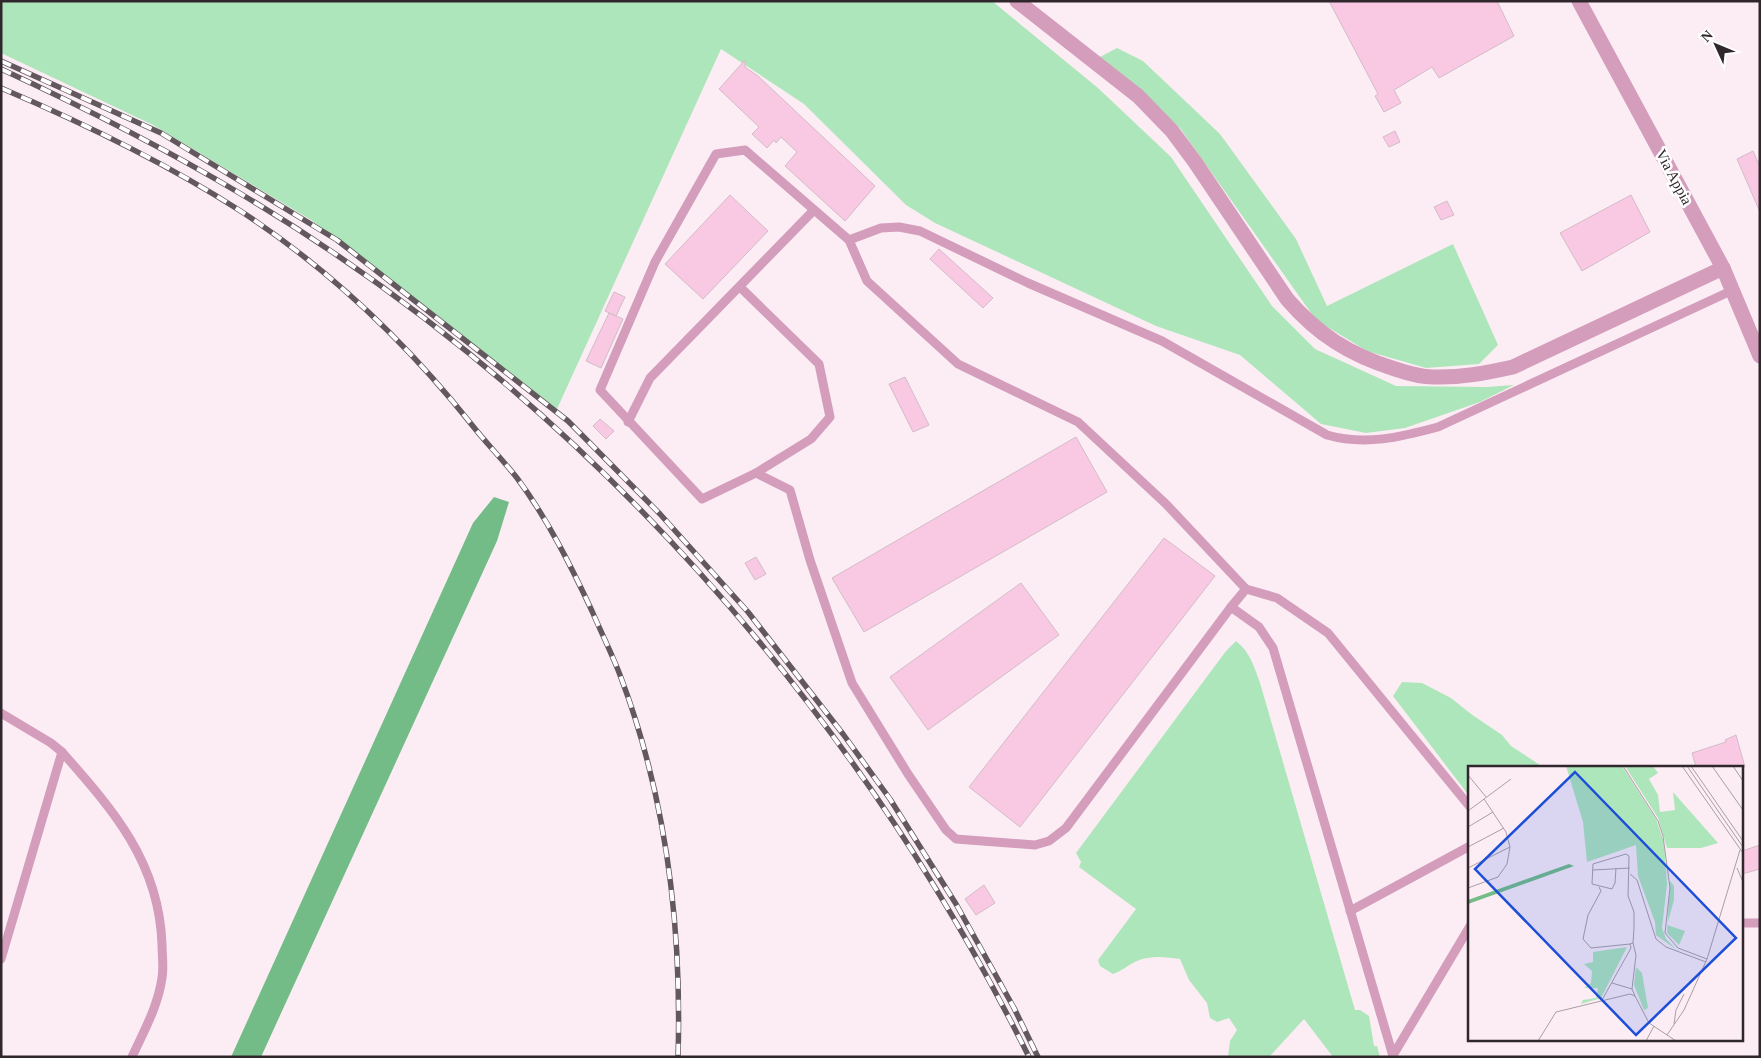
<svg xmlns="http://www.w3.org/2000/svg" width="1761" height="1058" font-family="'Times New Roman',serif">
  <style>
    .green { fill: #aee6bb }
    .water { fill: #73bc87 }
    .building { fill: #f9c9e3; stroke: #d3bbc7 }
    .lines { fill: none; stroke-linecap: round; stroke-linejoin: round }
    .service { stroke: #d39dbb; stroke-width: 9 }
    .minor { stroke: #d39dbb; stroke-width: 15 }
    .rail-casing { stroke: #63585e; stroke-width: 5.5 }
    .rail { stroke: #fff; stroke-width: 4; stroke-dasharray: 11; stroke-linecap: butt }
    .labels { text-anchor: middle; dominant-baseline: central; stroke-width: 5; stroke-linejoin: round; paint-order: stroke }
    .street-label { font-size: 15px; fill: #30272c; stroke: #fff }
    .inset-road { fill: none; stroke: #aa9ea5; stroke-width: 1 }
    .view { fill: #1d4ed8; fill-opacity: 0.15; stroke: #1d4ed8; stroke-width: 2.5 }
    .inset-edge { fill: none; stroke: #30272c; stroke-width: 2.5 }
  </style>
  <rect width="100%" height="100%" fill="#fcedf5"/>
  <g class="green">
    <polygon points="1,1 992,1 1098,88 1171,157 1272,306 1315,349 1396,386 1487,387 1514,385 1480,402 1405,428 1366,433 1321,424 1240,355 1156,326 935,223 906,205 804,104 721,49 557,409 311,220 153,125 1,53"/>
    <polygon points="1117,48 1143,61 1220,134 1296,239 1327,306 1453,244 1498,345 1479,364 1426,368 1367,351 1316,320 1180,128 1100,57"/>
    <path d="M1236,641c14,11 18,25 24,42l95,327h5l9,6 5,30h3l3,11h-47l-29,-38 -35,38h-41l2,-16 7,-11 -8,-12 -12,4 -7,-4 -3,-15 -18,-23 -9,-21c-15,-2 -29,-4 -43,2 -9,4 -15,10 -24,13l-13,-8 -2,-6 38,-51 -57,-42 2,-5 -5,-9 150,-202z"/>
    <polygon points="1402,682 1422,683 1451,698 1471,714 1502,735 1511,746 1543,767 1470,767 1470,797 1393,696"/>
  </g>
  <polygon class="water" points="494,497 509,502 497,541 261,1057 231,1057 473,523"/>
  <g class="building">
    <polygon points="1329,1 1497,1 1514,36 1439,78 1432,67 1394,90 1401,103 1384,112 1375,96 1378,94"/>
    <polygon points="745,60 745,67 758,76 875,186 845,221 785,166 797,152 781,137 776,143 774,140 767,148 752,134 759,127 719,89"/>
    <polygon points="1395,131 1400,142 1389,147 1383,137"/>
    <polygon points="1753,151 1760,167 1760,212 1737,159"/>
    <polygon points="730,195 768,231 703,299 665,264"/>
    <polygon points="1631,195 1650,232 1582,271 1560,233"/>
    <polygon points="1447,201 1454,215 1441,220 1434,207"/>
    <polygon points="939,249 993,298 983,308 930,259"/>
    <polygon points="614,292 625,297 616,316 605,311"/>
    <polygon points="609,313 623,319 601,368 586,361"/>
    <polygon points="905,377 929,425 913,432 889,384"/>
    <polygon points="600,419 614,431 606,439 593,426"/>
    <polygon points="1076,437 1107,492 864,632 832,578"/>
    <polygon points="1164,538 1215,576 1020,827 969,787"/>
    <polygon points="756,557 766,574 755,580 745,563"/>
    <polygon points="1021,583 1059,635 928,730 890,677"/>
    <polygon points="1736,735 1745,767 1696,767 1692,753 1726,742 1725,740"/>
    <polygon points="1760,845 1760,869 1742,874 1742,851"/>
    <polygon points="984,885 995,903 976,915 965,899"/>
  </g>
  <g class="lines">
    <g class="service">
      <path d="M849,240l32,-12 18,-1 21,4 108,52 134,58 165,94c38,11 74,2 111,-8l295,-137"/>
      <polyline points="740,287 819,364 830,417 811,439 756,473 702,499 600,390 655,262 716,154 745,150 849,240 867,281 958,364 1078,422 1166,504 1246,589 1231,607"/>
      <polyline points="628,422 650,378 814,210"/>
      <polyline points="756,473 790,490 810,560 852,683 908,774 946,830 956,839 1035,845 1049,841 1066,828 1231,607 1259,627 1273,648 1393,1056"/>
      <polyline points="1246,589 1277,598 1328,633 1470,807"/>
      <polyline points="1,713 51,743 62,752 1,959"/>
      <path d="M62,752c52,59 97,110 100,192 0,11 2,24 0,34 -4,28 -18,53 -30,79"/>
      <polyline points="1350,911 1470,846"/>
      <polyline points="1742,923 1760,923"/>
      <polyline points="1392,1057 1470,926"/>
    </g>
    <g class="minor">
      <path d="M1017,1l121,95 34,35 23,31 92,137c31,36 63,56 108,70 12,4 25,8 38,8 27,1 53,-4 80,-10l210,-99"/>
      <polyline points="1579,1 1723,268 1760,356"/>
    </g>
    <g class="rail-casing">
      <g id="rail">
        <polyline points="1,61 161,133 337,240 568,421 660,514 748,612 843,734 890,799 956,904 1014,1008 1038,1057"/>
        <path d="M1,69c82,38 163,79 240,125 339,202 613,511 788,863"/>
        <path d="M1,88c82,35 163,74 238,122 89,58 167,132 233,215 14,18 31,35 45,53 30,40 54,88 75,133 9,21 20,43 28,64 46,121 62,253 58,382"/>
      </g>
    </g>
    <use href="#rail" class="rail"/>
  </g>
  <g class="labels">
    <g class="street-label">
      <text transform="translate(1674 177) rotate(62)">Via Appia</text>
    </g>
  </g>
  <g transform="translate(1468 766)">
    <rect width="275" height="275" fill="#fcedf5"/>
    <path d="M98,0h56l34,53 8,23 3,42 -5,44 4,11 11,11 -21,-15 -1,-13 -17,-46 -2,-31 -49,17 -4,-40zM157,0h28l5,7 -9,6 9,16 2,17 15,-2 -2,-18 45,51 -17,5h-34l-9,-30zM202,115l4,5v14l-7,25 18,6 -6,14 -12,-12zM159,181l-26,51 -20,6 2,-4 13,-2 2,-10h-14l7,-5 1,-12 -8,-7 9,-2v-10zM168,201l6,6 6,35 -4,2 -10,-25z" fill="#aee6bb"/>
    <path d="M101,98l5,2 -106,38v-4z" fill="#73bc87"/>
    <path class="inset-road" d="M155,0l35,55 5,15 7,52 -5,45 13,15 29,11M214,0l61,87M219,0l56,81M223,0l52,75M244,0l31,44M265,0l10,15M0,9l18,22M0,45l43,-32M0,61l25,-15M0,81l36,-19M0,102l42,-21 -4,-15 -22,-33M148,102l-1,15 -3,6 -20,-5 1,-20 33,-10 3,2 -1,40 6,16v16l-1,15 -3,1M269,102l6,14M125,104l37,-2M162,108l7,6 19,59 10,8 40,15M131,121l2,4 -13,24 -5,24 8,9 39,-4 1,4 -29,52M0,122l30,-11 9,-13 3,-17M165,177l3,12 -4,34 3,7M144,217l20,6M206,258l2,-14 8,-16M199,269l17,-25 23,-51 33,-109M70,275l18,-29 74,-18 5,2 14,27 27,18M178,275l8,-15"/>
    <path class="view" d="M107,6l161,166 -100,97 -161,-166z"/>
    <rect width="275" height="275" class="inset-edge"/>
  </g>
  <rect width="1761" height="1058" fill="none" stroke="#30272c" stroke-width="5"/>
  <g transform="translate(1716 45) rotate(314)" stroke="#ffffff" stroke-width="4" paint-order="stroke">
  <path d="M0-4L9 19L0 12L-9 19Z" fill="#30272c"/>
  <text y="-8" font-size="14" font-weight="bold" text-anchor="middle" fill="#30272c">N</text>
  </g>
</svg>
